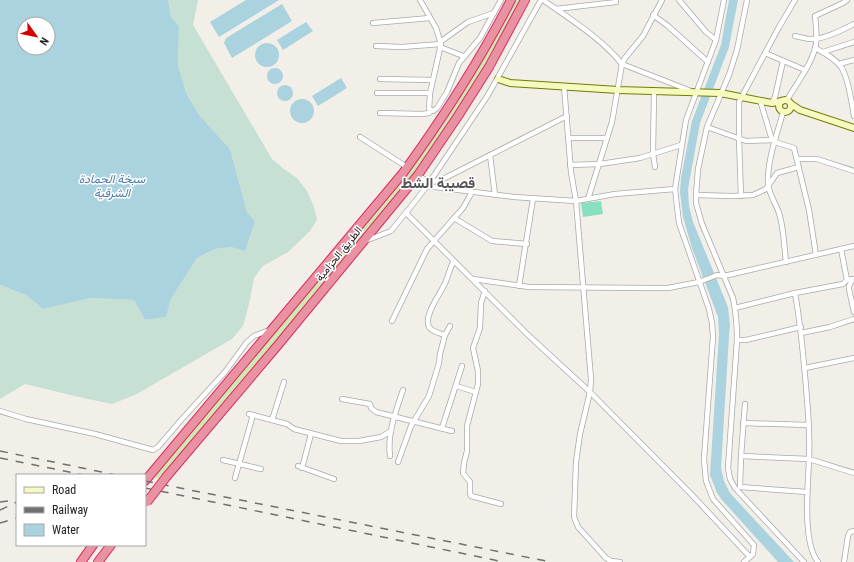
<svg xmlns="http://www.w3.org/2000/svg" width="854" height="562" font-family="'Roboto Condensed',Vazirmatn,sans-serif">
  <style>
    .grass { fill: #cdebb0 }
    .wetland { fill: #c6e0d4 }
    .pitch { fill: #88e0be }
    .water { fill: #aad3df; fill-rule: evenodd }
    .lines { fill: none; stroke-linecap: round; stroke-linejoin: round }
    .street-casing { stroke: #a9a9a9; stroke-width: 6 }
    .secondary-casing { stroke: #707d05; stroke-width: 8 }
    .highway-casing { stroke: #dc2a67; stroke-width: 10 }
    .street { stroke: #fff; stroke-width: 4.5 }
    .secondary { stroke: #f7fabf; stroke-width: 6 }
    .highway { stroke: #e892a2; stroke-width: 8 }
    .rail { stroke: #707070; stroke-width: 1.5; stroke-dasharray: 8 8; stroke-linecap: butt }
    .highway-bridge-casing { stroke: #dc2a67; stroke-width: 10; stroke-linecap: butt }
    .highway-bridge { stroke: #e892a2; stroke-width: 8 }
    .labels { text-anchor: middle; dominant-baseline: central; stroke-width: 3; stroke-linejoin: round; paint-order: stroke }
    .street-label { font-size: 11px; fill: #222; stroke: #fff }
    .water-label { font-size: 12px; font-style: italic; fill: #4a7aab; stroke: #fff }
    .district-label { font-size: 15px; font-weight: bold; fill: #555; stroke: #fff }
  </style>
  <rect width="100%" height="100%" fill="#f2efe9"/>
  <polygon class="grass" points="514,0 523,0 485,69 409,182 273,346 159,479 153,476 402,178"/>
  <polygon class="wetland" points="168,0 198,0 193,25 272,159 284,169 297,178 307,191 314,207 317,220 310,231 288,252 263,266 254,278 249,304 243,326 232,339 135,395 112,404 83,398 25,384 0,399 0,285 26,295 43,309 91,298 134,300 145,320 166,317 171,299 197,258 215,249 232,247 255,221 247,212 230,149 200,116 186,93 178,65 179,28 171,16"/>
  <polygon class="pitch" points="601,201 603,214 583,217 581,203"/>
  <g class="water">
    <path d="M0,0h168l3,16 8,11 -1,38 8,28 14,23 30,33 17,63 8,9 -10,30 -13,-4 -17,2 -18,9 -26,41 -5,18 -21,3 -11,-20 -43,-2 -48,11 -17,-14 -26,-10zM24,24h24v24h-24z"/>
    <polygon points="246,0 279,0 219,37 210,22"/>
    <polygon points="729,0 738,0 729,47 700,123 688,189 689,206 693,222 728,307 730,325 729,336 721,468 724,481 730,493 794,562 778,562 722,500 717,493 710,475 719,334 718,317 692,248 683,217 680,192 681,178 692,121 721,45"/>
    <polygon points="282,4 292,21 232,58 224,43 226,38"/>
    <polygon points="306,22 313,31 283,50 277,40"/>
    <circle cx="267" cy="55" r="12"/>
    <circle cx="275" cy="76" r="8"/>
    <polygon points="341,78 347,88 318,106 312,96"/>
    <circle cx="285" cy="93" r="8"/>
    <circle cx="302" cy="111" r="12"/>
  </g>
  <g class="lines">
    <g class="street-casing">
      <g id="street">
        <polyline points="420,0 436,28 441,44 430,93 429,109 433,111 437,108 447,92 459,63 480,38 501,0"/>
        <polyline points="541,0 488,95 427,186 406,213 528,335 590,392 693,496 750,557"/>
        <path d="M543,0c27,19 58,38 79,64l69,27"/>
        <polyline points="679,0 706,32 716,40"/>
        <polyline points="724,0 716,40 686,120 675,189 679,223 709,309 712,323 713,337 704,459 706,481 713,499 754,545 753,554 744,562"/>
        <path d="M747,0l-10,50 -8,25 -22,52 -9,42 -2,26v8l6,21 31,74c3,14 4,28 4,42l-9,128 2,11 5,9 69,74"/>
        <polyline points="556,9 616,2 615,0"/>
        <polyline points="653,15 668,26 708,62"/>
        <polyline points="373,23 430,18"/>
        <path d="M795,36c5,1 11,3 16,3 14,0 31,-9 43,-15"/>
        <polyline points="440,42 468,22 494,13"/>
        <polyline points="376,46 402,47 441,44"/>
        <polyline points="440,47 463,56"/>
        <path d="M815,48c9,5 20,10 26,19 7,9 11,37 13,49"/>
        <polyline points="823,52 854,42"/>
        <polyline points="765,53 805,70"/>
        <polyline points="839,64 854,60"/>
        <polyline points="380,79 432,80"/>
        <polyline points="564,86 571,172 576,201 591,379 590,392 580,434 576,462 574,517 578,527 606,558 611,561 620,562"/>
        <polyline points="654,91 653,154 655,167"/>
        <polyline points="377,93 430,93"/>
        <polyline points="760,100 772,140 775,142 794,148 809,210 816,255"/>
        <path d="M787,100c9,-16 26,-37 29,-56 1,-9 0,-19 -1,-28l28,-13 4,-3"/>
        <polyline points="772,103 775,97 783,61"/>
        <path d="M783,112c-6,23 -16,48 -15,72 1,10 8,20 11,29 5,15 5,33 7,49"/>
        <polyline points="380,113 423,114 429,113 431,111"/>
        <polyline points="707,127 746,141 772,140"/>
        <polyline points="360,137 407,167"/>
        <polyline points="568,138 607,138"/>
        <polyline points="490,155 495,195"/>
        <polyline points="797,159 817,159 854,171"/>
        <polyline points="570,165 600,164 640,158 681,145"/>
        <polyline points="418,175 429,183 445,178 567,116"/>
        <polyline points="427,186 514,197 576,201 615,194 675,189"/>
        <polyline points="696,195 732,196 753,195 766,189 777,173 799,167"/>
        <polyline points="741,196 739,139 739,102 779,27 795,0"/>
        <polyline points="588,199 612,122 622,64 625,58 643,36 662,0"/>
        <polyline points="454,218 492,241 527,244"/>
        <polyline points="365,241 391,231 407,211"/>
        <polyline points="841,249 847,280"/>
        <polyline points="473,279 529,287 646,288 668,288 699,282 717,275 724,276 854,246"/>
        <polyline points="853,279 849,286 849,289 854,312"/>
        <polyline points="519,286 533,199"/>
        <polyline points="485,291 481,303 480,328 473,348 478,371 478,384 467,426 467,451 464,463 463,473 470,482 470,493 471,496 501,504"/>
        <path d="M795,293c7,39 10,79 13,119 1,16 2,32 1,48 -1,26 -7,82 9,102"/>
        <polyline points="735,308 795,293 843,284 847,280 854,279"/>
        <polyline points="392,321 427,249 463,208 472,192"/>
        <polyline points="801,333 830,327 854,319"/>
        <path d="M445,335c-5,-2 -13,-3 -16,-8 -6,-12 13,-35 17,-46 3,-7 4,-14 8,-20"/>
        <polyline points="737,340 746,340 801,327"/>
        <polyline points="805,368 854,358"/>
        <polyline points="456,386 476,392"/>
        <polyline points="342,399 370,404 371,408 376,412 452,431"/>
        <polyline points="745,404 741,456 740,487 807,492"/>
        <polyline points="0,411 26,419 95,434 153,450 158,447 182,419 225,372 247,342 254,336 267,331 270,332"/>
        <polyline points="249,414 287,424 294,429 341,441 359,441 381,437 391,431"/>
        <polyline points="272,420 284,382"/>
        <polyline points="743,423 808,425"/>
        <polyline points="442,428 462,366"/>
        <path d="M390,456c-3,-23 6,-45 13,-66"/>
        <polyline points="741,456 809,459 854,473"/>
        <polyline points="223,460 261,469"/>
        <polyline points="398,462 411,426 429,396 439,363 440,354 445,335 450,326"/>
        <polyline points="298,466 334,479"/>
        <polyline points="302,468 311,434"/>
        <polyline points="235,478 253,415"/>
        <polyline points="844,562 848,536 850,532 854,531"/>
      </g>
    </g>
    <g class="secondary-casing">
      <g id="secondary">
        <polyline points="498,79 510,83 618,90 720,93 772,103 782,101"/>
        <circle cx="785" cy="106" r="6"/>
        <polyline points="791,104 800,110 854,128"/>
      </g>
    </g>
    <g class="highway-casing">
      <g id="highway">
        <polyline points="167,476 278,345 418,175 458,116 489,67 525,0"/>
        <path d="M145,481l258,-308c40,-55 77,-113 108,-173"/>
        <polyline points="81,562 93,545"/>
        <polyline points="98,562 111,545"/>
      </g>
    </g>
    <use href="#street" class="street"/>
    <use href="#secondary" class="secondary"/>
    <use href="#highway" class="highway"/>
    <g class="rail">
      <polyline points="0,451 116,475"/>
      <polyline points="0,458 84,475"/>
      <polyline points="145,481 551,562"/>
      <polyline points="145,488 504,562"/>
      <polyline points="0,502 16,500"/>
      <polyline points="0,510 17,502"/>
      <polyline points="0,523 17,518"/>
    </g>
    <g class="highway-bridge-casing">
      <polyline id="highway-bridge" points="147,502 167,476"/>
    </g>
    <use href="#highway-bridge" class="highway-bridge"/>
  </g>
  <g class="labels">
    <g class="street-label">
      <text transform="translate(339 254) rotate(-51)">الطريق الحزامية</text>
    </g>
    <g class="water-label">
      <text x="112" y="179">سبخة الحمادة<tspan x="112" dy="14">الشرقية</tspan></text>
    </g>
    <g class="district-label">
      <text x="438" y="183">قصيبة الشط</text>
    </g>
  </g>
  <rect x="16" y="474" width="130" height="72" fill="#ffffff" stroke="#a7a7a7"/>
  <rect x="24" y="487" width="20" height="6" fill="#f7fabf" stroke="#a7a7a7"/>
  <text x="52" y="494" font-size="12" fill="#222222">Road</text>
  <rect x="24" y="507" width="20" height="6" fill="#707070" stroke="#a7a7a7"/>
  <text x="52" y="514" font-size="12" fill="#222222">Railway</text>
  <rect x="24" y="524" width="20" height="12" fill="#aad3df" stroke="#a7a7a7"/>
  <text x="52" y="534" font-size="12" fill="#222222">Water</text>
  <g transform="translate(36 36) rotate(123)"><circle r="19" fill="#ffffff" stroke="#a7a7a7"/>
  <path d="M0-3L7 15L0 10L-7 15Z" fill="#d40000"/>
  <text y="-6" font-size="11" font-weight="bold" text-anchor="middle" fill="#222222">N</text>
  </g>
</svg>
